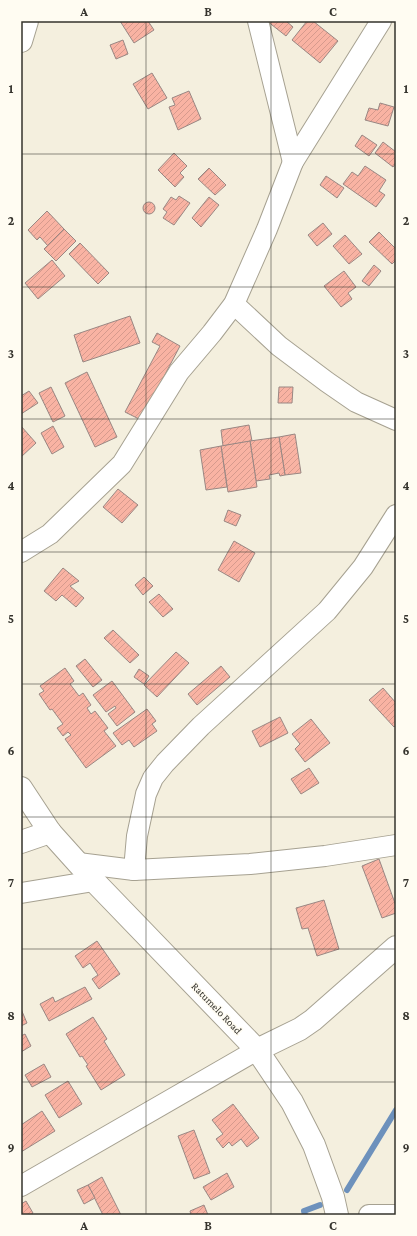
<svg xmlns="http://www.w3.org/2000/svg" width="417" height="1236" font-family="'Crimson Pro',serif">
  <style>
    .lines { fill: none; stroke-linecap: round; stroke-linejoin: round }
    .stream { stroke: #6d91bc; stroke-width: 6 }
    .building { fill: url(#building-hatch); stroke: #998783 }
    .street-casing { stroke: #a6a191; stroke-width: 22 }
    .secondary-casing { stroke: #a6a191; stroke-width: 24 }
    .street { stroke: #fff; stroke-width: 20 }
    .secondary { stroke: #fff; stroke-width: 22 }
    .grid { fill: none; stroke: #35332d; stroke-width: 1; stroke-opacity: 0.55 }
    .labels { text-anchor: middle; dominant-baseline: central; stroke-width: 3; stroke-linejoin: round; paint-order: stroke }
    .street-label { font-size: 11px; fill: #35332d; stroke: #fffcf2 }
    .neatline { fill: none; stroke: #35332d; stroke-width: 1.5 }
    .grid-label { font-size: 13px; text-anchor: middle; font-weight: bold; fill: #35332d }
  </style>
  <defs>
    <pattern id="building-hatch" width="6" height="6" patternUnits="userSpaceOnUse"><rect width="6" height="6" fill="#f9b3a3"/><path d="M-1 1l2-2M0 6l6-6M5 7l2-2" fill="none" stroke="#d69a8d"/></pattern>
  </defs>
  <rect width="100%" height="100%" fill="#f4efde"/>
  <g class="lines">
    <g class="stream">
      <polyline points="347,1190 396,1110"/>
      <polyline points="305,1215 304,1211 320,1205"/>
    </g>
  </g>
  <g class="building">
    <polygon points="120,21 148,21 154,30 134,43"/>
    <polygon points="267,21 286,21 293,27 286,36"/>
    <polygon points="307,21 313,21 338,41 320,63 292,40"/>
    <polygon points="123,40 128,54 116,59 110,45"/>
    <polygon points="152,73 167,98 148,109 133,84"/>
    <polygon points="189,91 201,119 178,130 169,107 175,105 172,98"/>
    <polygon points="380,103 394,107 388,126 365,120 369,108 378,110"/>
    <polygon points="362,135 377,145 369,156 355,146"/>
    <polygon points="383,142 396,152 396,163 393,167 375,153"/>
    <polygon points="174,153 187,166 180,173 184,177 175,187 158,170"/>
    <polygon points="365,166 386,180 379,191 385,195 376,207 343,184 352,172 358,176"/>
    <polygon points="209,168 226,185 215,195 198,179"/>
    <polygon points="326,176 344,188 337,198 320,185"/>
    <polygon points="179,196 190,203 174,225 163,218 167,212 163,209 171,197 176,200"/>
    <polygon points="209,197 219,205 201,227 192,218"/>
    <circle cx="149" cy="208" r="6"/>
    <polygon points="47,211 64,229 48,246 40,237 37,240 28,230"/>
    <polygon points="323,223 332,234 317,246 308,235"/>
    <polygon points="64,229 76,241 56,261 44,249"/>
    <polygon points="379,232 396,249 396,260 392,264 369,242"/>
    <polygon points="345,235 362,254 349,264 333,246"/>
    <polygon points="80,243 109,273 98,284 69,254"/>
    <polygon points="52,260 65,276 38,299 25,283"/>
    <polygon points="374,265 381,271 369,286 362,281"/>
    <polygon points="344,271 356,287 348,293 352,299 341,307 324,286"/>
    <polygon points="130,316 140,343 83,362 74,335"/>
    <polygon points="157,333 180,346 141,420 125,412 160,346 152,342"/>
    <polygon points="87,372 117,437 95,447 65,383"/>
    <polygon points="51,387 65,416 53,422 39,393"/>
    <polygon points="279,387 293,387 292,403 278,403"/>
    <polygon points="29,391 38,403 21,414 21,396"/>
    <polygon points="249,425 252,441 223,446 221,430"/>
    <polygon points="21,426 36,443 21,457"/>
    <polygon points="53,426 64,447 52,454 41,433"/>
    <polygon points="295,434 301,473 285,475 279,437"/>
    <polygon points="279,437 285,475 280,476 279,473 269,475 270,479 256,481 250,441"/>
    <polygon points="250,441 257,487 228,492 221,446"/>
    <polygon points="221,446 227,487 206,490 200,450"/>
    <polygon points="118,489 138,505 122,523 103,507"/>
    <polygon points="228,510 241,515 236,526 224,521"/>
    <polygon points="234,541 255,553 239,582 218,570"/>
    <polygon points="63,568 79,581 70,586 84,598 76,607 62,595 56,601 44,591"/>
    <polygon points="144,577 153,586 143,595 135,585"/>
    <polygon points="159,594 173,609 163,617 149,602"/>
    <polygon points="113,630 139,655 130,663 104,638"/>
    <polygon points="176,652 189,663 157,697 144,685"/>
    <polygon points="85,659 102,680 93,687 76,666"/>
    <polygon points="221,666 230,677 197,705 188,694"/>
    <polygon points="65,668 74,681 70,684 79,696 83,693 91,705 87,708 91,714 95,711 108,728 104,731 116,746 86,768 65,739 71,735 68,732 63,736 57,728 63,724 52,709 50,710 39,694 44,691 40,686"/>
    <polygon points="139,669 149,676 144,684 134,677"/>
    <polygon points="112,681 135,712 117,726 108,714 116,708 115,706 106,712 93,695"/>
    <polygon points="383,688 396,703 396,725 394,727 369,700"/>
    <polygon points="147,709 156,721 152,724 157,731 134,747 129,740 122,745 113,733"/>
    <polygon points="280,717 288,733 260,747 252,731"/>
    <polygon points="311,719 330,743 305,762 295,749 300,744 292,734"/>
    <polygon points="309,768 319,783 301,794 291,779"/>
    <polygon points="379,859 396,906 396,913 382,918 362,866"/>
    <polygon points="324,900 339,949 317,956 308,928 302,929 296,908"/>
    <polygon points="97,941 120,974 99,989 92,979 98,975 90,963 83,968 75,956"/>
    <polygon points="85,987 92,999 49,1021 40,1004 53,997 55,1002"/>
    <polygon points="21,1009 27,1023 21,1026"/>
    <polygon points="93,1017 107,1039 104,1041 125,1075 101,1090 86,1066 88,1065 82,1056 80,1057 66,1034"/>
    <polygon points="25,1034 31,1046 21,1052 21,1036"/>
    <polygon points="44,1064 51,1077 32,1087 25,1075"/>
    <polygon points="68,1081 82,1104 59,1118 45,1095"/>
    <polygon points="233,1104 259,1138 247,1147 241,1139 232,1146 229,1142 223,1148 216,1139 223,1134 212,1120"/>
    <polygon points="42,1111 55,1131 21,1152 21,1125"/>
    <polygon points="194,1130 210,1173 194,1179 178,1136"/>
    <polygon points="227,1173 234,1187 211,1200 203,1187"/>
    <polygon points="102,1177 121,1215 103,1215 88,1185"/>
    <polygon points="88,1185 95,1198 84,1204 77,1190"/>
    <polygon points="26,1201 33,1213 30,1215 21,1215 21,1204"/>
    <polygon points="204,1205 208,1215 191,1215 190,1211"/>
  </g>
  <g class="lines">
    <g class="street-casing">
      <g id="street">
        <polyline points="258,21 293,162"/>
        <polyline points="234,304 279,346 327,382 356,402 396,420"/>
        <polyline points="21,552 50,534 122,464 179,372 212,333 234,304 267,229 293,162 381,21"/>
        <polyline points="78,863 134,870 137,836 146,794 153,778 165,763 201,726 327,611 363,567 396,515"/>
        <polyline points="134,870 250,864 325,856 396,845"/>
        <polyline points="21,893 94,881"/>
        <polyline points="21,1186 257,1050"/>
        <polyline points="369,1215 396,1215"/>
      </g>
    </g>
    <g class="secondary-casing">
      <g id="secondary">
        <polyline points="21,41 27,21"/>
        <polyline points="21,788 50,832 94,881 257,1050 292,1102 314,1145 333,1197 337,1215"/>
        <polyline points="21,842 50,832"/>
        <polyline points="257,1050 300,1029 313,1020 396,947"/>
      </g>
    </g>
    <use href="#street" class="street"/>
    <use href="#secondary" class="secondary"/>
  </g>
  <path class="grid" d="M146,21v1194M271,21v1194M21,154h375M21,287h375M21,419h375M21,552h375M21,684h375M21,817h375M21,949h375M21,1082h375"/>
  <g class="labels">
    <g class="street-label">
      <text transform="translate(217 1008) rotate(46)">Ratumelo Road</text>
    </g>
  </g>
  <rect width="417" height="1236" fill="none" stroke="#fffcf2" stroke-width="44"/>
  <rect x="22" y="22" width="373" height="1192" class="neatline"/>
  <g class="grid-label">
    <text x="84" y="16">A</text>
    <text x="208" y="16">B</text>
    <text x="333" y="16">C</text>
    <text x="11" y="93">1</text>
    <text x="406" y="93">1</text>
    <text x="11" y="225">2</text>
    <text x="406" y="225">2</text>
    <text x="11" y="358">3</text>
    <text x="406" y="358">3</text>
    <text x="11" y="490">4</text>
    <text x="406" y="490">4</text>
    <text x="11" y="623">5</text>
    <text x="406" y="623">5</text>
    <text x="11" y="755">6</text>
    <text x="406" y="755">6</text>
    <text x="11" y="887">7</text>
    <text x="406" y="887">7</text>
    <text x="11" y="1020">8</text>
    <text x="406" y="1020">8</text>
    <text x="11" y="1152">9</text>
    <text x="406" y="1152">9</text>
    <text x="84" y="1230">A</text>
    <text x="208" y="1230">B</text>
    <text x="333" y="1230">C</text>
  </g>
</svg>
